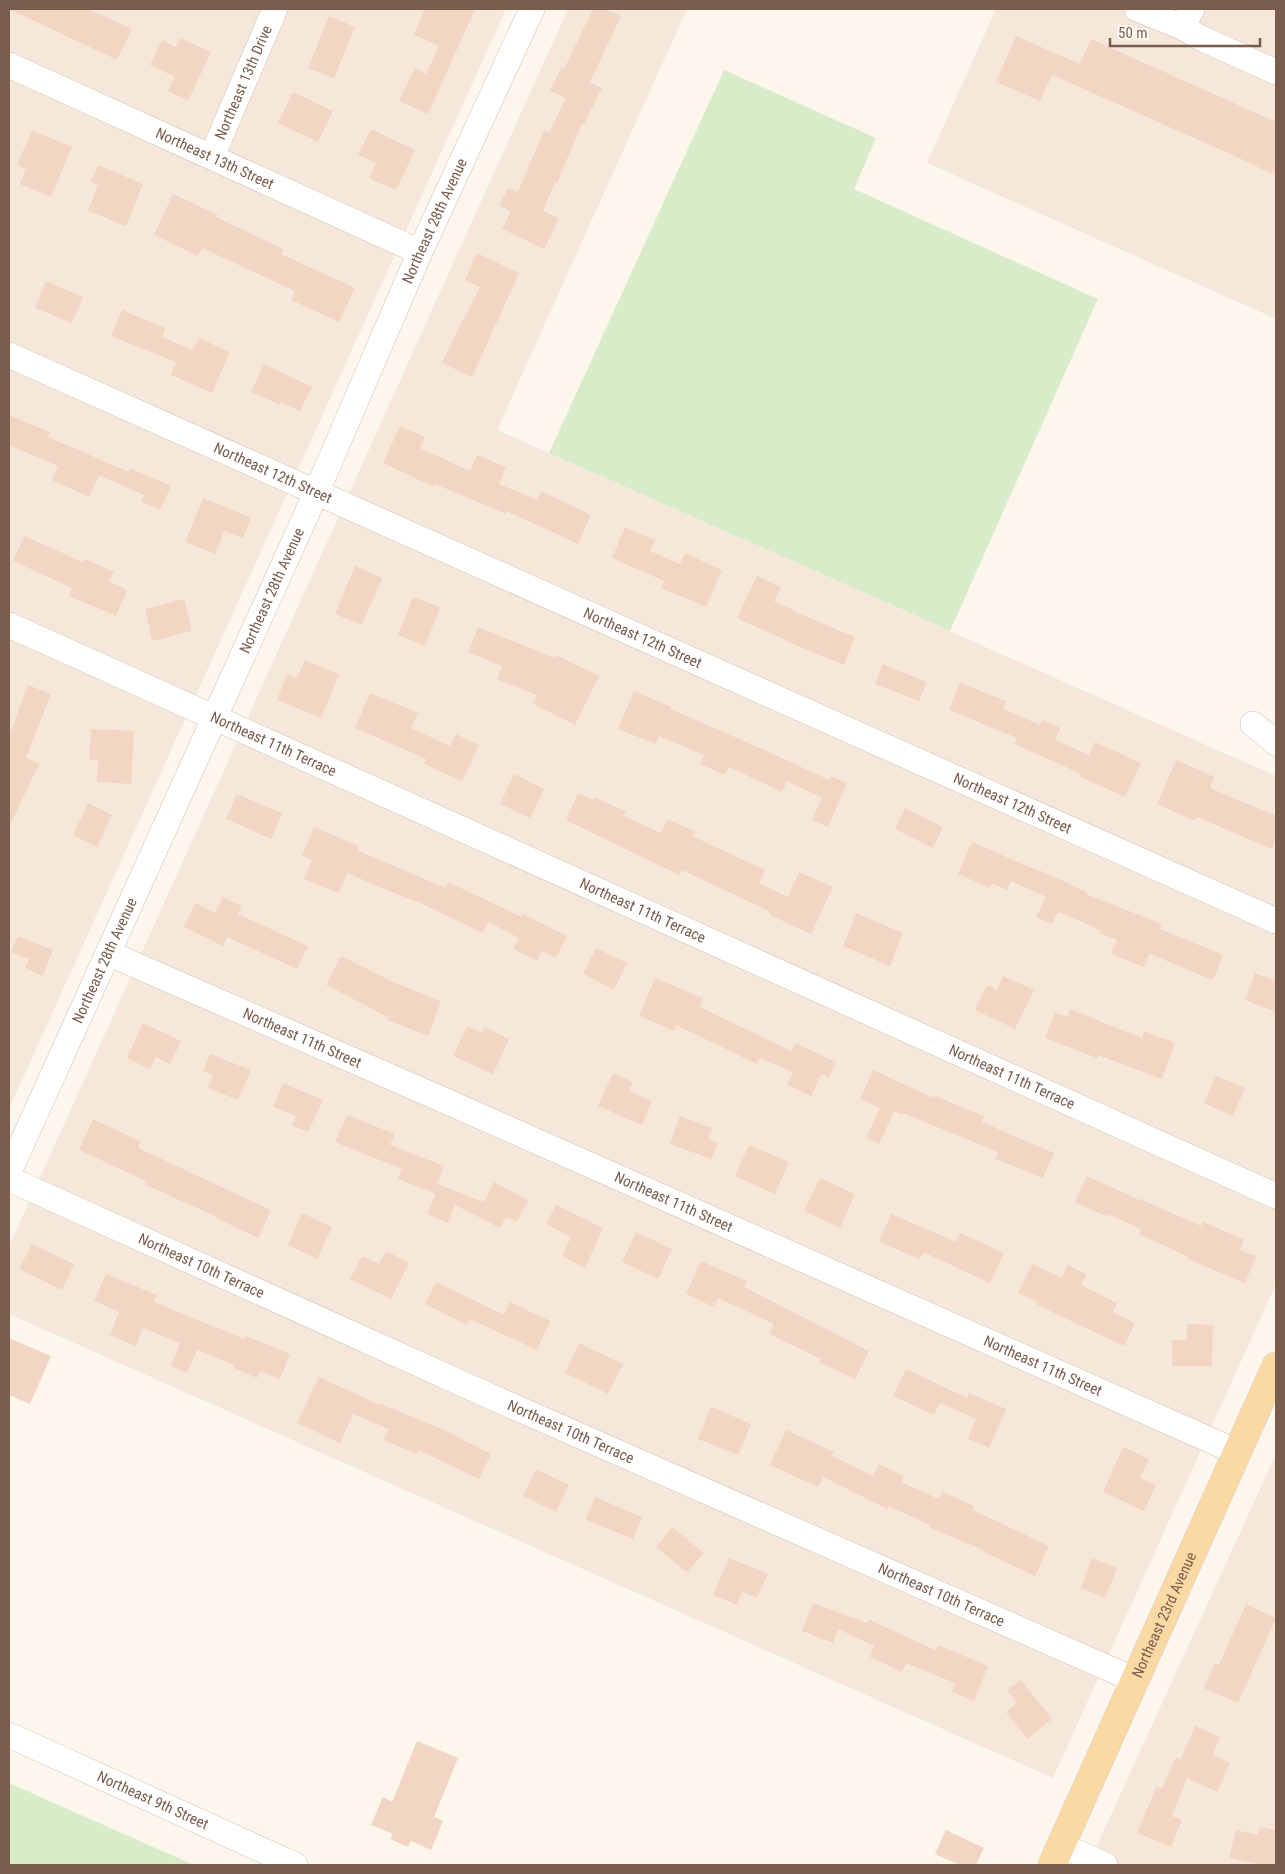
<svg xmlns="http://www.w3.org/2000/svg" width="1285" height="1874" font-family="'Roboto Condensed',sans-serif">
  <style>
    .residential { fill: #f5e8da }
    .green { fill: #d8ecc9 }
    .building { fill: #f3d5c3 }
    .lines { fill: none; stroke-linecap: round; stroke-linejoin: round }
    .minor-casing { stroke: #d1beb0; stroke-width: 26 }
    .major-casing { stroke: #dad1cd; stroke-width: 29 }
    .minor { stroke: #fff; stroke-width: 25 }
    .major { stroke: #fbd9a5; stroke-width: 28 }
    .labels { text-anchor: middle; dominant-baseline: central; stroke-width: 5; stroke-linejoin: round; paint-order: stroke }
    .street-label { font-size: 15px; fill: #7a5c4d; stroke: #fffaf3 }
  </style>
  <rect width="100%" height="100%" fill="#fdf6ec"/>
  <g class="residential">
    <polygon points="9,9 506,9 9,1109"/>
    <polygon points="568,9 687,9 497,430 1276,776 1276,1284 1053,1778 9,1314 9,1246"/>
    <polygon points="996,9 1276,9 1276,319 927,163"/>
    <polygon points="1276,1454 1276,1865 1088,1865"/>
  </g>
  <g class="green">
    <polygon points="724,70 876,138 854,189 1098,299 950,631 549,453"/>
    <polygon points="9,1783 194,1865 9,1865"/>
  </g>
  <g class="building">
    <polygon points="9,9 89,9 132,29 117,60"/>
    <polygon points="425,9 475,9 428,114 399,101 415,68 426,74 439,46 414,35"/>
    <polygon points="593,9 604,9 621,16 590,82 602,88 584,124 582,123 557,183 555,182 543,211 559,218 544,249 502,229 511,211 499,206 508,188 518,192 544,130 549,133 566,98 550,91 561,68 564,69"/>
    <polygon points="329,16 355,27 334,78 308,68"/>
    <polygon points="1016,36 1080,64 1091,39 1276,122 1276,173 1272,171 1271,174 1257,167 1257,166 1052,75 1040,101 996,82"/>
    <polygon points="180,38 211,52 188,101 168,91 175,77 150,65 162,40 176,47"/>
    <polygon points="293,92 333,111 318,142 278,123"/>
    <polygon points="371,129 415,150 396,190 369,178 376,163 358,155"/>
    <polygon points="32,130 72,147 51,197 20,184 26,169 17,165"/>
    <polygon points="98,165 143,184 126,226 88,211 98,185 91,182"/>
    <polygon points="173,194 218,215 216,217 283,249 281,254 355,288 339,322 291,300 295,291 202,248 198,256 154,235"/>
    <polygon points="477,253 519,273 472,377 442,363 463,319 464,320 480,287 465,280"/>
    <polygon points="46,281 83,297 72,323 35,308"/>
    <polygon points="122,310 165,328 162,337 193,350 199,338 230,352 212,393 171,375 176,362 111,336"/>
    <polygon points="264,364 312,387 300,411 281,402 280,405 251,392"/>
    <polygon points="9,415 50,432 48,437 129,472 130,468 171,486 160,510 141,502 144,495 99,475 89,497 52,480 58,466 9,445"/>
    <polygon points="400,426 425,437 420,448 470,471 477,455 506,467 499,484 537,500 541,491 591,515 578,544 507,511 506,514 435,484 434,487 383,463"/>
    <polygon points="203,498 251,518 243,538 224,531 215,554 185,542"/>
    <polygon points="625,527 655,540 650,551 680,564 685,553 722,570 706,607 661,588 664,581 612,558"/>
    <polygon points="24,536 83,562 85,559 114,572 109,582 127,590 116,616 69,596 72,588 13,561"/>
    <polygon points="355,566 382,578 362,625 335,614"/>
    <polygon points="757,576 781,587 774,601 796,611 795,612 855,637 844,665 796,645 737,618"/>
    <polygon points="413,597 440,607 425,646 398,635"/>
    <polygon points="184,599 192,631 152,641 145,609"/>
    <polygon points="478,627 555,658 556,655 599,676 575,725 533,704 537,695 497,679 502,666 468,652"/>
    <polygon points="305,660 339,674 321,718 277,700 287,674 297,678"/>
    <polygon points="883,664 927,682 919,701 875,684"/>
    <polygon points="960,683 1006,701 1003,709 1040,725 1042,720 1060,728 1055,740 1089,755 1095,742 1141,763 1125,797 1079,776 1081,774 1015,744 1017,738 949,710"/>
    <polygon points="28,685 51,694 26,758 39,764 9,827 9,736"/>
    <polygon points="634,691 671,707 670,709 767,751 829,780 831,776 847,783 828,827 812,820 822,798 787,781 782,792 729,767 725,775 700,764 704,755 659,736 656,744 618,729"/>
    <polygon points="370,693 418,713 411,728 450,746 456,734 479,745 462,781 424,764 426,759 355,728"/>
    <polygon points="91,729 134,731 131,784 97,782 98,760 89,760"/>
    <polygon points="1176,760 1214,777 1210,788 1276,816 1276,840 1272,849 1197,817 1195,821 1157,804"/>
    <polygon points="514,774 544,789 530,818 500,804"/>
    <polygon points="578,793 593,800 595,797 626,812 624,816 661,833 668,819 694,831 692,836 765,870 759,883 788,897 799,872 833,887 811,934 770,915 771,912 682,870 679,875 566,820"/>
    <polygon points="237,794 282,813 271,839 226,819"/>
    <polygon points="88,803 112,815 97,847 73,835"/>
    <polygon points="905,808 943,827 933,848 895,829"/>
    <polygon points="314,827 359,846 357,850 446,888 448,882 522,917 523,914 567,936 556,958 542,951 537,961 513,949 519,938 488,922 483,933 414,900 413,901 347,873 339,893 304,879 312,860 302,856"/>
    <polygon points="972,842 1039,871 1039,870 1087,892 1086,894 1162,924 1160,929 1223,955 1213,980 1150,954 1144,967 1111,954 1117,940 1099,933 1100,931 1089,925 1058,912 1052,924 1036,917 1046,897 1011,881 1007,890 992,883 990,888 958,874"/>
    <polygon points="223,897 242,906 238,914 308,946 297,969 227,937 223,946 184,927 195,903 215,913"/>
    <polygon points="856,913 903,933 890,966 843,946"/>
    <polygon points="18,936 53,950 43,976 25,968 29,959 11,952"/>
    <polygon points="596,948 627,963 614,990 583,974"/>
    <polygon points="341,956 391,981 441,1001 428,1036 387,1020 388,1017 326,985"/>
    <polygon points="1255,973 1276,981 1276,1012 1245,1000"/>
    <polygon points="1003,976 1034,990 1015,1029 975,1010 987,985 997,990"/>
    <polygon points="655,978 703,998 700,1007 791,1051 795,1043 836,1062 829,1078 822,1074 811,1096 787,1085 793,1072 760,1058 757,1064 676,1025 674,1031 639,1016"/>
    <polygon points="1070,1009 1142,1038 1144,1031 1175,1043 1162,1079 1098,1055 1097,1058 1045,1038 1055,1013 1067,1017"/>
    <polygon points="143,1023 181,1041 170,1064 156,1057 150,1069 127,1058"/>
    <polygon points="467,1026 482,1033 485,1027 509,1039 493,1074 453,1056"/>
    <polygon points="210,1054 251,1070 238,1100 208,1088 213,1075 203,1071"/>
    <polygon points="873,1070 934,1098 935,1096 984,1116 982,1122 1054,1153 1043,1178 995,1159 998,1152 903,1113 902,1115 894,1111 879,1144 866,1138 880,1108 860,1099"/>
    <polygon points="613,1073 633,1082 629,1091 652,1101 642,1125 598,1106"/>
    <polygon points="1216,1076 1245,1088 1233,1116 1204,1103"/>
    <polygon points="283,1083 323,1100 308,1132 292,1126 296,1116 273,1107"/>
    <polygon points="347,1115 395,1134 390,1145 444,1166 434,1192 438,1184 484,1202 494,1182 528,1200 517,1222 506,1217 500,1228 455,1205 448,1223 427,1214 435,1195 434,1193 398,1179 402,1169 335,1142"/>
    <polygon points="680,1116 712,1128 708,1139 718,1143 711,1159 670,1144"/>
    <polygon points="93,1119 141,1142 138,1148 271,1210 258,1238 216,1218 217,1217 146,1185 148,1182 79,1150"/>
    <polygon points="749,1145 789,1162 775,1194 735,1176"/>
    <polygon points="1087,1176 1139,1200 1140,1199 1201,1226 1203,1222 1244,1239 1240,1250 1256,1256 1245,1283 1188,1259 1189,1257 1139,1234 1141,1229 1108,1214 1107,1217 1075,1202"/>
    <polygon points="820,1178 855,1194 840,1228 804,1211"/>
    <polygon points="556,1205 603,1228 585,1268 562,1256 571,1237 546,1224"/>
    <polygon points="302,1213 332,1227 317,1259 288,1245"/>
    <polygon points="891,1214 956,1242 960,1233 1004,1253 990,1283 923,1252 920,1259 879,1242"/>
    <polygon points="636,1232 672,1249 658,1279 622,1262"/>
    <polygon points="32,1244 74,1264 62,1290 19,1269"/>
    <polygon points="386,1251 409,1263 391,1299 350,1279 362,1256 379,1264"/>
    <polygon points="701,1261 747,1281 744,1287 869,1351 855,1379 819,1362 821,1359 769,1334 774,1324 718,1298 714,1307 686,1294"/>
    <polygon points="1032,1264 1062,1278 1068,1265 1086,1274 1081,1285 1117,1303 1113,1312 1135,1323 1124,1346 1037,1305 1038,1302 1018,1293"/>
    <polygon points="106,1274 157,1295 154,1302 244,1339 246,1336 290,1354 280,1379 260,1371 257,1378 233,1368 234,1365 197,1350 187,1373 171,1366 180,1343 143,1328 136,1346 110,1335 119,1312 94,1301"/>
    <polygon points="436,1282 504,1315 510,1302 550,1321 537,1350 470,1319 467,1325 425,1304"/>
    <polygon points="1187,1324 1213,1325 1212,1366 1172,1366 1172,1340 1187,1340"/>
    <polygon points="9,1338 51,1356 30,1404 9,1395"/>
    <polygon points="579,1343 623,1364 608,1394 565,1373"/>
    <polygon points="906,1369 967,1398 969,1393 1006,1409 989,1448 968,1439 976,1419 940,1403 934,1415 893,1396"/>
    <polygon points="319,1377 380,1405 381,1404 442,1429 491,1454 479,1479 419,1450 417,1454 384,1440 389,1429 353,1414 340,1443 297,1423"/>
    <polygon points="711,1407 751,1424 738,1455 698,1439"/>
    <polygon points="786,1430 834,1452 832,1456 873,1476 879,1464 903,1476 901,1482 939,1499 942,1492 974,1506 973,1510 1049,1546 1035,1576 982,1551 983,1550 929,1527 930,1525 888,1506 887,1509 823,1477 818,1487 770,1465"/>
    <polygon points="1123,1447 1149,1459 1140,1478 1156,1485 1144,1511 1103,1492"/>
    <polygon points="536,1469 569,1485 556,1512 523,1496"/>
    <polygon points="595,1497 642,1517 633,1539 586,1520"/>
    <polygon points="672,1527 704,1553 687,1572 656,1547"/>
    <polygon points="729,1558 768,1574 757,1598 742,1592 737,1605 713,1595"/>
    <polygon points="1092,1558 1117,1568 1105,1598 1081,1588"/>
    <polygon points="813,1603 867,1623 868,1619 935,1650 938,1645 988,1666 974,1701 952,1692 955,1683 906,1663 902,1672 870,1657 874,1646 838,1629 833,1643 802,1631"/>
    <polygon points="1246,1604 1276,1618 1238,1703 1204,1688 1215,1663 1219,1665"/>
    <polygon points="1021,1680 1052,1719 1027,1739 1006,1712 1017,1703 1007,1690"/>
    <polygon points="1195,1726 1220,1737 1213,1755 1230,1763 1217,1792 1187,1778 1172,1816 1182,1820 1171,1847 1137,1833 1157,1786 1162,1789 1176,1757 1181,1759"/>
    <polygon points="417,1741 458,1758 434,1817 443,1821 431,1850 411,1841 408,1847 390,1839 393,1834 371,1825 383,1797 392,1802"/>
    <polygon points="1260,1827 1276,1830 1276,1865 1263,1865 1229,1858 1236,1830 1258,1835"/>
    <polygon points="946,1830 984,1848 976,1865 960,1865 935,1854"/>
  </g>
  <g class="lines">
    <g class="minor-casing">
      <g id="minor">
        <polyline points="1137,9 1182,27"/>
        <polyline points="1192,9 1182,27 1201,38 1276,72"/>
        <path id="s1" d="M9,65l411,187"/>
        <path id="s2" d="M212,156l63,-147"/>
        <path id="s3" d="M9,355l1267,566"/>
        <path id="s4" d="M9,625l1267,571"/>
        <polyline points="1253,724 1276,743"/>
        <path id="s5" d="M108,953l349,153 780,346"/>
        <path id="s6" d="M9,1172l308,-681 103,-239 112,-243"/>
        <path id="s7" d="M9,1179l485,219 641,282"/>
        <path id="s8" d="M9,1735l286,130"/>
        <polyline points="1061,1845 1105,1865"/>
      </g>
    </g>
    <g class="major-casing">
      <g id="major">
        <path id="s9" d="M1052,1865l224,-499"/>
      </g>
    </g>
    <use href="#minor" class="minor"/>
    <use href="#major" class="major"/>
  </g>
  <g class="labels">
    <g class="street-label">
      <text stroke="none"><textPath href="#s2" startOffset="80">Northeast 13th Drive</textPath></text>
      <text stroke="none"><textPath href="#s1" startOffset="226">Northeast 13th Street</textPath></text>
      <text stroke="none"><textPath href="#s6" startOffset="1042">Northeast 28th Avenue</textPath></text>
      <text stroke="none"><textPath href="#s3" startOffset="289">Northeast 12th Street</textPath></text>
      <text stroke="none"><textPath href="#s6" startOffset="638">Northeast 28th Avenue</textPath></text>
      <text stroke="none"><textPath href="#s3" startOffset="694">Northeast 12th Street</textPath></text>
      <text stroke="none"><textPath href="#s4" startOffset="290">Northeast 11th Terrace</textPath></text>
      <text stroke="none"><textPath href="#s3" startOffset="1099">Northeast 12th Street</textPath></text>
      <text stroke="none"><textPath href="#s4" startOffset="695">Northeast 11th Terrace</textPath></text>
      <text stroke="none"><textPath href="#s6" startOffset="232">Northeast 28th Avenue</textPath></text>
      <text stroke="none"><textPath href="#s5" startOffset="212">Northeast 11th Street</textPath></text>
      <text stroke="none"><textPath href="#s4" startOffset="1100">Northeast 11th Terrace</textPath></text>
      <text stroke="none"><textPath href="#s5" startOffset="618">Northeast 11th Street</textPath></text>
      <text stroke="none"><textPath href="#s7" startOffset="211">Northeast 10th Terrace</textPath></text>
      <text stroke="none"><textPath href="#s5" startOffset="1022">Northeast 11th Street</textPath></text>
      <text stroke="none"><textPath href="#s7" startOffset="616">Northeast 10th Terrace</textPath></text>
      <text stroke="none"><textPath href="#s7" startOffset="1021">Northeast 10th Terrace</textPath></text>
      <text stroke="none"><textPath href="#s9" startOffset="274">Northeast 23rd Avenue</textPath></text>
      <text stroke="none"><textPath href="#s8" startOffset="158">Northeast 9th Street</textPath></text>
    </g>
  </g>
  <rect width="1285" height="1874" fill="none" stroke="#7a5c4d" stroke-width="20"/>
  <path d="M1110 38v8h150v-8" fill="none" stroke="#7a5c4d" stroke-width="2.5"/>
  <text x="1118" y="38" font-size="15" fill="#7a5c4d" stroke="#fffaf3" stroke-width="4" paint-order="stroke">50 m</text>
</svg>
